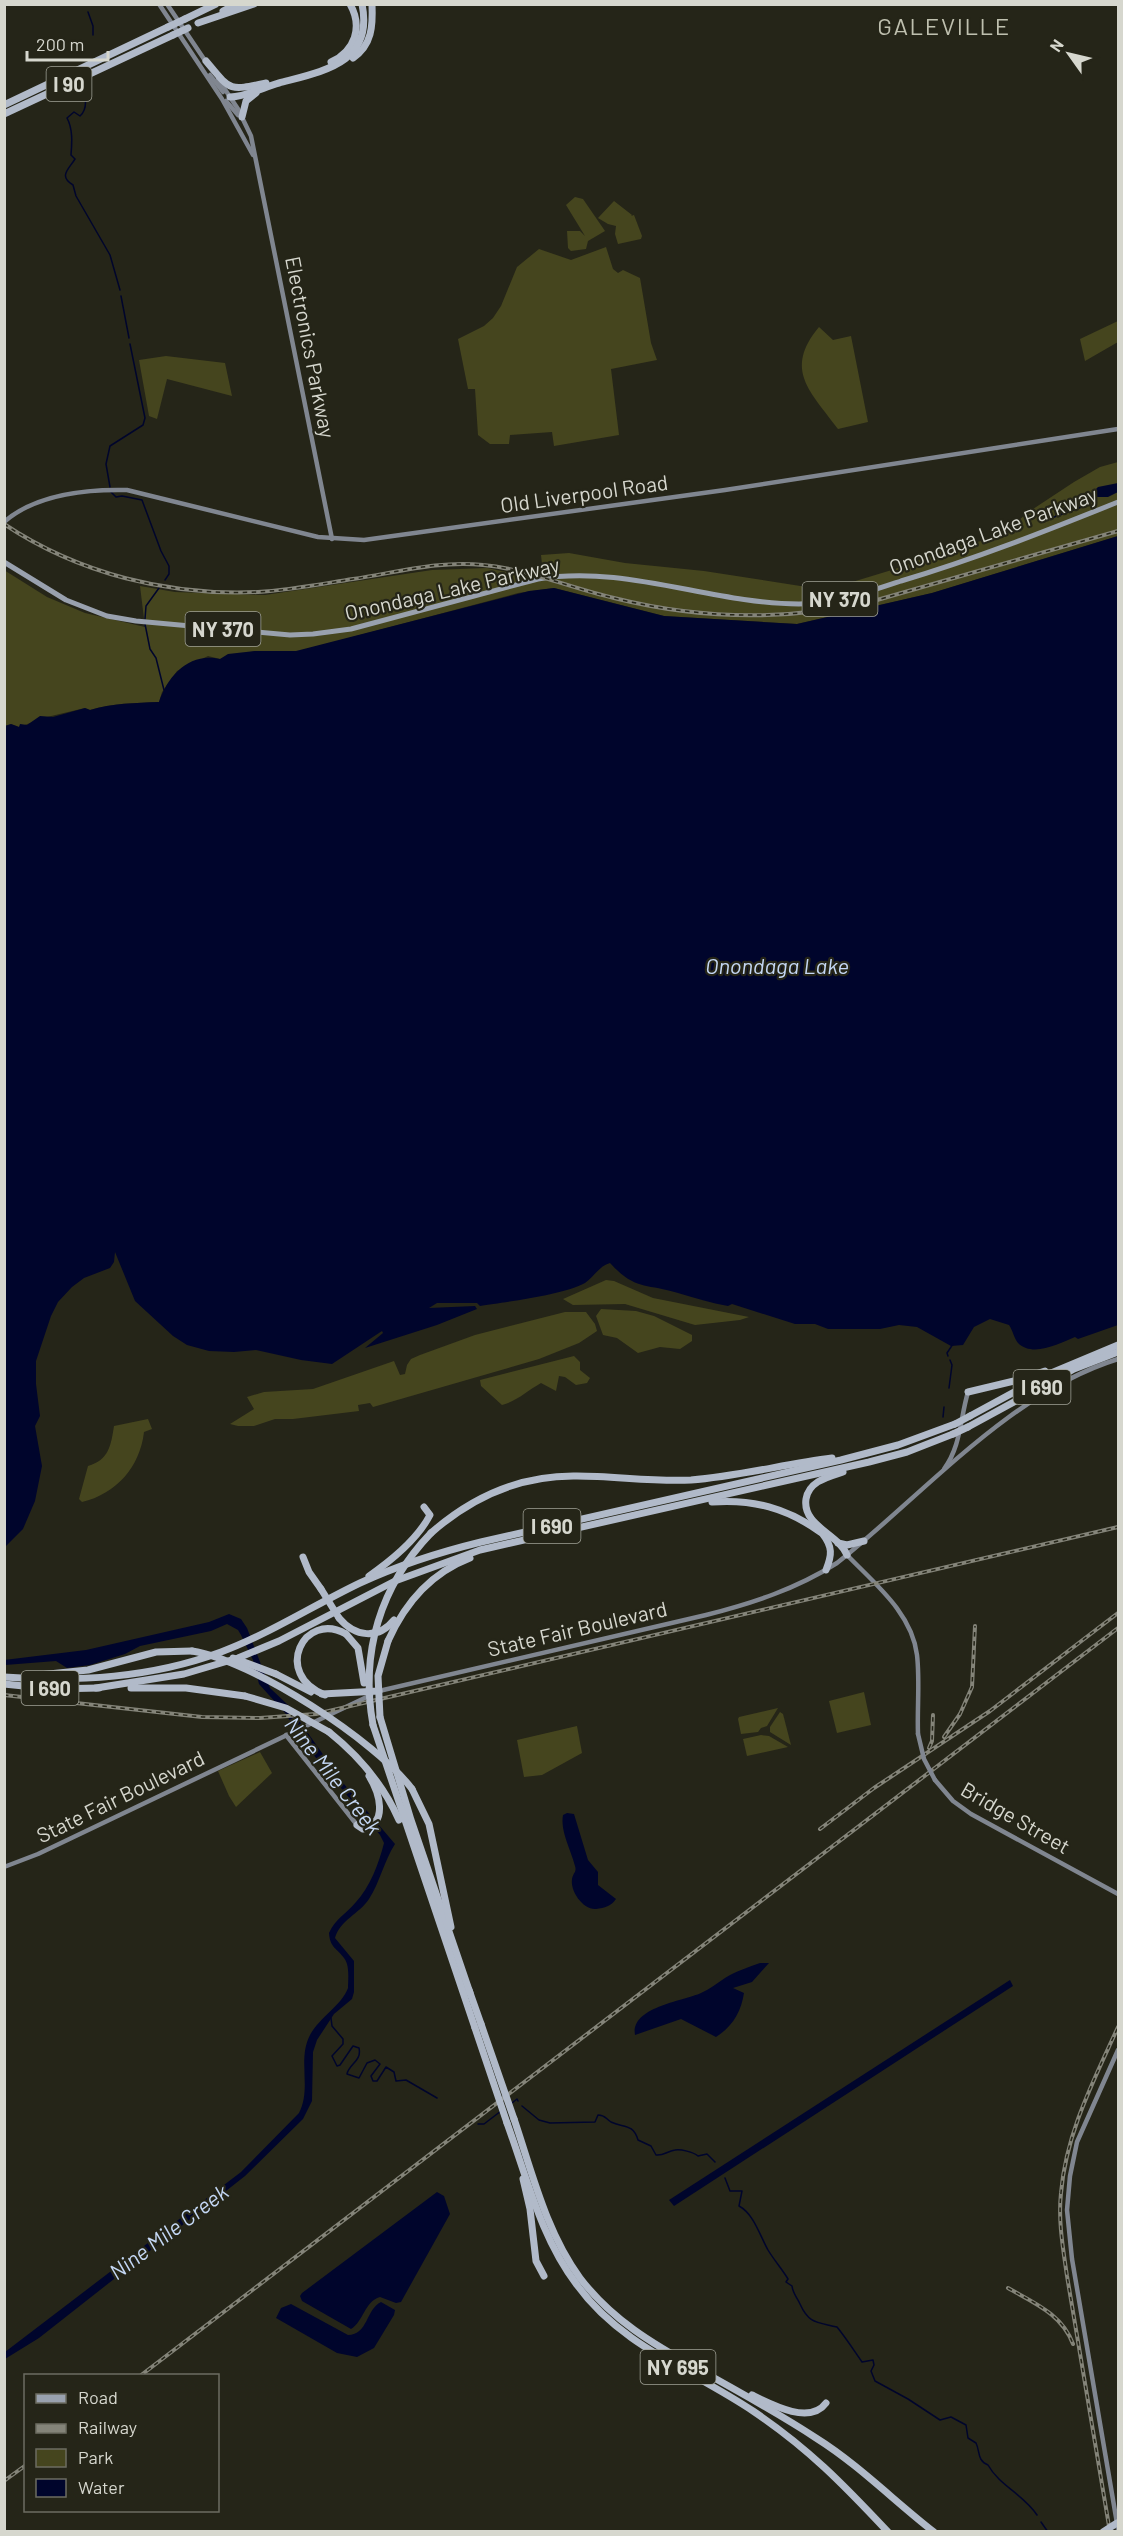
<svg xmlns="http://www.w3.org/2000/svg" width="1123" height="2536" font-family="Barlow,sans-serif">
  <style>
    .green { fill: #45451e }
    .water { fill: #00052c }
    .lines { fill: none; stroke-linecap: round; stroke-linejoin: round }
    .stream { stroke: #00052c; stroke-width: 1.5 }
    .secondary { stroke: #808690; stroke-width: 4.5 }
    .primary { stroke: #99a1ae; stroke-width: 5 }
    .highway { stroke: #b1bac9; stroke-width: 7 }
    .rail-casing { stroke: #848479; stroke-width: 4 }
    .rail { stroke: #252518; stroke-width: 1.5; stroke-dasharray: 4.5; stroke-linecap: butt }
    .secondary-bridge { stroke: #808690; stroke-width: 4.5 }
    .highway-bridge { stroke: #b1bac9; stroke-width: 7 }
    .labels { text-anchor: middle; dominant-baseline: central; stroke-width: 4.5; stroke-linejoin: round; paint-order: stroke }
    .shield { fill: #252518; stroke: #a1a297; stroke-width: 1.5 }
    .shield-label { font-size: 20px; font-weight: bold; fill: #d6d7ce }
    .street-label { font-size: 21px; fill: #d6d7ce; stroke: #252518 }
    .water-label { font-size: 22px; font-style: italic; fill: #c4d7f4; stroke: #252518 }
    .quarter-label { font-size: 24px; letter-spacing: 1.5px; fill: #bfc0af; stroke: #252518 }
  </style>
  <rect width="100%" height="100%" fill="#252518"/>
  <g class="green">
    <polygon points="575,197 583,199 605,231 588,241 586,249 571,251 568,248 567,231 580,231 585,236 566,205"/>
    <polygon points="614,201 632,215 631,216 634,215 642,236 641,239 618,244 615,234 616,226 608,224 598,218"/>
    <polygon points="606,247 613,269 618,273 623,270 640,278 651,343 657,360 611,369 619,435 554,446 552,432 510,435 509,444 490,444 478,435 475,389 468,389 458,339 484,326 493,318 501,306 517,267 539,249 571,260"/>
    <polygon points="1118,321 1118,342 1085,361 1080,339"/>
    <path d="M819,327l14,13 18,-4 17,86 -30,7c-27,-37 -55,-59 -19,-102z"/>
    <polygon points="166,356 225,363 232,396 167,379 157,419 149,416 139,360"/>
    <path d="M1118,462v74l-186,57 -135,31 -133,-8 -110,-28 -36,5 -222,59 -41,-1 -35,8 -12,-3 -31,15 -15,21 -3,10c-23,1 -47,1 -69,8l-5,-2 -38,9 -28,10 -8,-3 -6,2 -1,-156 43,27 38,16 60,14 -5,-41 35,6 90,3 167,-25 55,-2 38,8 18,-2 -2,-19 28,-2 56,10 79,8 122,19 69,-21 58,-22 47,-10 27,-24 47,-31 26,-15z"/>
    <polygon points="606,1280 614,1281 653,1298 749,1317 740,1320 695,1325 625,1304 573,1305 563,1299"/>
    <polygon points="601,1309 636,1311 654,1316 692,1335 692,1341 680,1349 660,1347 638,1353 617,1338 603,1335 596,1316"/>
    <polygon points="565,1312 586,1312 595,1324 597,1331 579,1343 539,1359 373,1407 370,1403 358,1405 359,1411 293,1419 275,1419 254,1426 238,1426 230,1424 254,1409 247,1397 264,1392 313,1389 394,1361 400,1375 405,1374 407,1365 411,1359 420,1355 475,1335"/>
    <path d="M574,1356l6,6v8l10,8 -3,5 -11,2 -11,-8 -6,-1 -3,15 -15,-8c-14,8 -24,18 -39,22l-21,-19 -1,-6z"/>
    <path d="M148,1419l4,10 -8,3c-4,35 -28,62 -62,70l-3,-3 9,-33c21,-6 23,-21 26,-40z"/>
    <polygon points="864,1692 871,1725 837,1733 829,1701"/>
    <polygon points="778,1708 767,1726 761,1728 758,1732 741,1734 738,1719 739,1717"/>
    <polygon points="780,1712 783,1714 791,1745 770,1732 770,1727"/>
    <polygon points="577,1726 582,1753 542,1775 524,1777 517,1740"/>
    <polygon points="761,1735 769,1736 788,1747 747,1756 743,1739"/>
    <polygon points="260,1752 272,1773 236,1807 229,1796 218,1771"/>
  </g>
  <g class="water">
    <polygon points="1118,483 1118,492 1108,497 1093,497 1084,507 1051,519 1075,499 1090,495 1098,487"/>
    <path d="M1118,536v789l-40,14 -3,-2c-15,6 -42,21 -57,6 -4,-5 -5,-12 -9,-18l-19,-6 -16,8 -11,18 -12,1 -34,-19 -18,-2 -19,4h-52l-13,-5h-20l-63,-20 -4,2c-17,-3 -33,-8 -50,-13 -33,-10 -42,-2 -68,-30 -11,3 -16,14 -25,20 -21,12 -80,19 -105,23l-3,-3h-40l-8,5 46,-2 2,3 -40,16 -72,23 18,-15 -1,-2 -50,33 -31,-4 -45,-10 -22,2 -25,-1 -22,-6 -14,-9 -38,-35 -20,-49 -1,10 -4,6 -26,10 -12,9 -14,15 -7,14 -15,45v23l4,32 -5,10 7,40 -7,35 -12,28 -18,18v-821l6,-2 8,3 1,-3 7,1 13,-9 13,1 32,-9 5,2c22,-7 46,-7 69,-8 9,-27 31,-50 61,-43l8,-5 27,-3h41l233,-60 25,-3 110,28 133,8 135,-31z"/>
    <path d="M229,1614l12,5 6,9 23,60 18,17 56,79 51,60c-11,17 -15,38 -26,55 -10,15 -29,21 -34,39l19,23v31l-2,7 -18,15 -17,26 -4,12 -1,49 -9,18 -58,57 -206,162 -34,21v-7l236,-180 58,-59c13,-25 -2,-53 11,-78 9,-17 32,-30 38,-47 0,-8 2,-23 -4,-30 -7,-10 -14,-10 -15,-25 6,-14 17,-19 27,-31 14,-15 23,-39 28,-59l-4,-8 -78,-94 -16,-27 -27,-30 -6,-24 -12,-25 -3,-5 -11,-6 -16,7 -71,15 -15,8 -35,11 -23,3 -11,-7 -51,4 -1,-5 82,-10 123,-28z"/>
    <path d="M567,1813l7,1 14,46 10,12v13l18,14c-5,7 -11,9 -20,10 -13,1 -26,-18 -24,-30 1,-6 5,-7 3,-13 -4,-16 -15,-35 -12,-51z"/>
    <path d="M760,1963h9l-17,19 -19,6 11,5c-3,19 -11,33 -28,44l-35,-18 -46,16c-5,-28 49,-34 66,-42 9,-4 16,-10 24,-15 11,-7 24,-11 35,-15z"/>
    <polygon points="1010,1980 1013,1986 674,2206 669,2200"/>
    <path d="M437,2192l7,4 6,18 -49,88 -5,1 -16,-6c-16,5 -16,24 -29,32l-49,-28 -2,-5 2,-3z"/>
    <path d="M381,2302l14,8 -1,5 -20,33 -17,9 -20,-4 -61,-35 5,-10 10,-4 57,31c20,0 18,-26 33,-33z"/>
  </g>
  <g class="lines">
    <g class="stream">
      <polyline points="88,12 93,26 93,35"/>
      <path d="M84,91c2,8 3,19 -4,25l-6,-4 -7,6c6,11 5,25 4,37l4,4c-6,10 -17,17 -2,26l3,11 34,59 10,35"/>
      <polyline points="121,296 129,338"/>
      <polyline points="110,487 106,464 110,446 143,425 145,418 130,344"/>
      <polyline points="111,492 116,497 122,496 142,500 161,551 169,566 169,574 165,580"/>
      <polyline points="145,619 146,606 159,588"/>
      <polyline points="145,624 150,649 156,658 164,690"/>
      <polyline points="948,1356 947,1353 953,1344"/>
      <polyline points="949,1388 952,1365 950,1360"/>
      <polyline points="943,1417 944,1407"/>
      <path d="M331,2018l1,8 11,13v5l-11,12 5,10 3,-1 13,-19 6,2c3,13 -10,16 -12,26l12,4 8,-15 8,-3 5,4 -9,12 2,5h4l9,-14 8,5 2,9 10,-1 31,18"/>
      <polyline points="512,2103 517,2099 518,2101"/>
      <path d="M522,2106l17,14 11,3 45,-1 3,-7c7,0 7,3 13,7 12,6 22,1 27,18l13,6 5,9c8,1 11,-4 19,-5 6,-1 18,2 23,6l9,-2 8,8"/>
      <polyline points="478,2124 484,2124 501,2111"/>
      <path d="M725,2178l5,13h12l-3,15c15,8 21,30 29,44 6,10 14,19 20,29l-2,3 6,4c1,8 5,11 8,18 9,20 17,18 37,23 9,11 16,22 25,35l11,-2 1,5 -3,6 4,10 33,18 32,21 11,-3 15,8 2,13 8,5c4,8 1,18 12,22 11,20 36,30 49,50"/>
      <polyline points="1041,2522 1048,2532"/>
    </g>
    <g class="secondary">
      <polyline points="159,4 222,99 253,155"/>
      <polyline points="167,4 206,62"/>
      <polyline points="210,75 223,92"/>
      <polyline points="218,79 238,109 251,136 332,539"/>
      <polyline points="226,101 238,115"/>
      <path d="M4,522c32,-28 81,-33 123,-32l191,47 46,3 361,-50 393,-61"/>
      <path d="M944,1469c17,-23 16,-50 24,-77"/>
      <path d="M847,1555c28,29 65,58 70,100 3,26 0,53 1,79"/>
      <path d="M379,1691l327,-76c47,-12 90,-26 131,-52 87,-69 174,-171 281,-204"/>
      <polyline points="286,1735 357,1825"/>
      <polyline points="935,1780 953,1801 971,1814 1118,1894"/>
      <polyline points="4,1867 38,1854 371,1695"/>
      <polyline points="1118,2050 1077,2142 1070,2176 1067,2210 1072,2259 1118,2529"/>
    </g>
    <path class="primary" d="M4,562l62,38 41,16 29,5 154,14 23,-1 38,-5 187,-50c87,-15 174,25 261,25 35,0 69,-12 102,-23 74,-22 145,-50 217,-79"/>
    <g class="highway">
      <polyline points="223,11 236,4"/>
      <polyline points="185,19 216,4"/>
      <polyline points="198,23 254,4"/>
      <path d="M353,58c19,-13 20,-32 19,-54"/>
      <path d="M206,61c25,30 22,30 60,22"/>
      <path d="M331,62c24,-11 32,-35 19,-58"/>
      <path d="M230,97c16,0 34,-10 49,-14 45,-12 95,-20 83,-79"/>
      <polyline points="4,105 168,27"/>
      <polyline points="4,114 173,35"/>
      <polyline points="242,117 246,101 256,93"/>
      <polyline points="968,1392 1014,1381 1045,1371"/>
      <polyline points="970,1416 1044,1376 1118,1345"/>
      <polyline points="968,1427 1074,1369 1118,1352"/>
      <path d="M843,1472c-15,5 -34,9 -37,27 -4,27 33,35 41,56"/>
      <path d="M712,1502c41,-3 75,6 108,30"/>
      <path d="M431,1533c41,-36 90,-58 146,-57 38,0 76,6 114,4 48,-4 94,-16 141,-22"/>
      <path d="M822,1533c11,14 10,22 4,37"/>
      <polyline points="838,1543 847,1545 864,1541"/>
      <polyline points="303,1557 309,1572 321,1589"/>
      <path d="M369,1576c23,-16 48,-36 61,-61l-6,-8"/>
      <path d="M339,1618c16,19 39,22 55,2"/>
      <path d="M388,1641c17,-38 43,-68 82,-83"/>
      <polyline points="276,1674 311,1692"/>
      <polyline points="39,1675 88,1670 156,1652 192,1651"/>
      <path d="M4,1677c74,5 147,1 217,-25 48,-18 93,-47 139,-69 39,-18 80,-31 121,-41l360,-82 57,-15 57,-21"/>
      <polyline points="4,1684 53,1689 99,1688"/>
      <polyline points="96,1688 184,1674 238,1658 279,1641 395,1581 480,1550 869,1462 907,1452 953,1434"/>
      <polyline points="131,1688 186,1688 245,1696"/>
      <polyline points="322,1694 379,1691"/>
      <path d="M325,1695c-53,-21 -21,-85 21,-61"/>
      <polyline points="380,1717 411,1820 470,1993"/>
      <polyline points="373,1725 475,2028"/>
      <path d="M329,1732c30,24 54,52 70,88"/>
      <polyline points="412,1789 429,1824 451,1927"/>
      <path d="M357,1825l6,4c26,-6 16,-37 6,-53"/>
      <polyline points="469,1990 481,2024"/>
      <path d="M514,2119c18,53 32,113 66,159 32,42 73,66 118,91 40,22 80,44 118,69 43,27 78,63 118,94"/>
      <path d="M507,2123c20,55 34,115 70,162 44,61 115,85 176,126 55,37 90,73 135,121"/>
      <polyline points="523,2179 530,2209 536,2261 544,2276"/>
      <path d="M752,2395c20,10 58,30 74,8"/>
    </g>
    <g class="rail-casing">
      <g id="rail">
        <path d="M4,524c75,50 165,72 254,68 32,-2 63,-8 95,-13 42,-6 86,-19 130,-14 45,4 87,23 131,33 84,21 172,23 256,4l248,-71"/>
        <polyline points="4,1695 202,1717 260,1718 316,1714 1118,1527"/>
        <polyline points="944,1737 960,1714 972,1687 975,1626"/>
        <polyline points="929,1748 932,1741 933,1715"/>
        <polyline points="820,1829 874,1788 990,1711 1118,1613"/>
        <path d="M1008,2288c26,15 54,26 65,56"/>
        <polyline points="140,2376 1118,1628"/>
        <polyline points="4,2481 26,2465"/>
        <path d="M1110,2532l-43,-256c-4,-28 -9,-55 -6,-83 5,-60 33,-113 57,-166"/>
      </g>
    </g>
    <use href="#rail" class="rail"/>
    <polyline class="secondary-bridge" points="918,1734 924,1759 935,1780"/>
    <g class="highway-bridge">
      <polyline points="168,27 185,19"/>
      <polyline points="173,35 188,28"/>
      <polyline points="955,1424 970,1416"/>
      <polyline points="953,1434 968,1427"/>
      <polyline points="321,1589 339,1618"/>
      <polyline points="346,1634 358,1648 364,1683"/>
      <path d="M192,1651c60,9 184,90 220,138"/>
      <polyline points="233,1658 276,1674"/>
      <polyline points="245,1696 286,1708 329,1732"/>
      <polyline points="380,1717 378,1676 388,1641"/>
      <path d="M373,1725c-13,-72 7,-139 58,-192"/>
      <polyline points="481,2024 514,2119"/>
      <polyline points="475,2028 507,2123"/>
      <polyline points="1103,2532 1117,2523"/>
    </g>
  </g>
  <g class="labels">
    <g class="shield">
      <rect x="46.5" y="67" width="45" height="34" rx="4.5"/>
      <rect x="802.5" y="582" width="75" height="34" rx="4.5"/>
      <rect x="185.5" y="612" width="75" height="34" rx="4.5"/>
      <rect x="1013.5" y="1370" width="57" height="34" rx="4.5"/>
      <rect x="523.5" y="1509" width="57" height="34" rx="4.5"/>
      <rect x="21.5" y="1671" width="57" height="34" rx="4.5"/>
      <rect x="640.5" y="2350" width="75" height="34" rx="4.5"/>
    </g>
    <g class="shield-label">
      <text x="69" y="84">I 90</text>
      <text x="840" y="599">NY 370</text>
      <text x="223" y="629">NY 370</text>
      <text x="1042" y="1387">I 690</text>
      <text x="552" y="1526">I 690</text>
      <text x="50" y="1688">I 690</text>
      <text x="678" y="2367">NY 695</text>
    </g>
    <g class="street-label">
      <text transform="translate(311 347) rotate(79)">Electronics Parkway</text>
      <text transform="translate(584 493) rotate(-8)">Old Liverpool Road</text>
      <text transform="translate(993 530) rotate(-20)">Onondaga Lake Parkway</text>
      <text transform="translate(452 588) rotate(-13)">Onondaga Lake Parkway</text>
      <text transform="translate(577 1628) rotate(-13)">State Fair Boulevard</text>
      <text transform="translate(120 1796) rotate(-26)">State Fair Boulevard</text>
      <text transform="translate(1016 1817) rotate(30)">Bridge Street</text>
    </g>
    <g class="water-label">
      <text x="777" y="965">Onondaga Lake</text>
      <text transform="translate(334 1775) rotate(52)">Nine Mile Creek</text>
      <text transform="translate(168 2231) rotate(-37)">Nine Mile Creek</text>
    </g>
    <g class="quarter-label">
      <text x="944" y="25">GALEVILLE</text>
    </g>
  </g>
  <rect width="1123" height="2536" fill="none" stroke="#d6d7ce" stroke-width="12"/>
  <rect x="24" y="2374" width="195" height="138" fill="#252518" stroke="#6c6c61" stroke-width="1.5"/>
  <rect x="36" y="2394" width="30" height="9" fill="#99a1ae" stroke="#6c6c61" stroke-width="1.5"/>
  <text x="78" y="2404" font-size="18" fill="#d6d7ce">Road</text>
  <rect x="36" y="2424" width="30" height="9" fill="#848479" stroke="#6c6c61" stroke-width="1.5"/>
  <text x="78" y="2434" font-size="18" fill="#d6d7ce">Railway</text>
  <rect x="36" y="2449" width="30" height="18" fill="#45451e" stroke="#6c6c61" stroke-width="1.5"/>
  <text x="78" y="2464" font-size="18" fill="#d6d7ce">Park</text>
  <rect x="36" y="2479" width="30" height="18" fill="#00052c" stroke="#6c6c61" stroke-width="1.5"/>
  <text x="78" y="2494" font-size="18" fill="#d6d7ce">Water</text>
  <g transform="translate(1069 54) rotate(304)" stroke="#252518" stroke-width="4.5" paint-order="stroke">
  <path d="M0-4.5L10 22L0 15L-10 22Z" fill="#d6d7ce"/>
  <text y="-9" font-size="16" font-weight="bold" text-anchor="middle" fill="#d6d7ce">N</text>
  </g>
  <path d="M27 51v9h81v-9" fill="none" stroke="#d6d7ce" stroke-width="3"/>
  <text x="36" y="51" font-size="18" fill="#d6d7ce" stroke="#252518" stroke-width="4.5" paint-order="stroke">200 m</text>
</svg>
